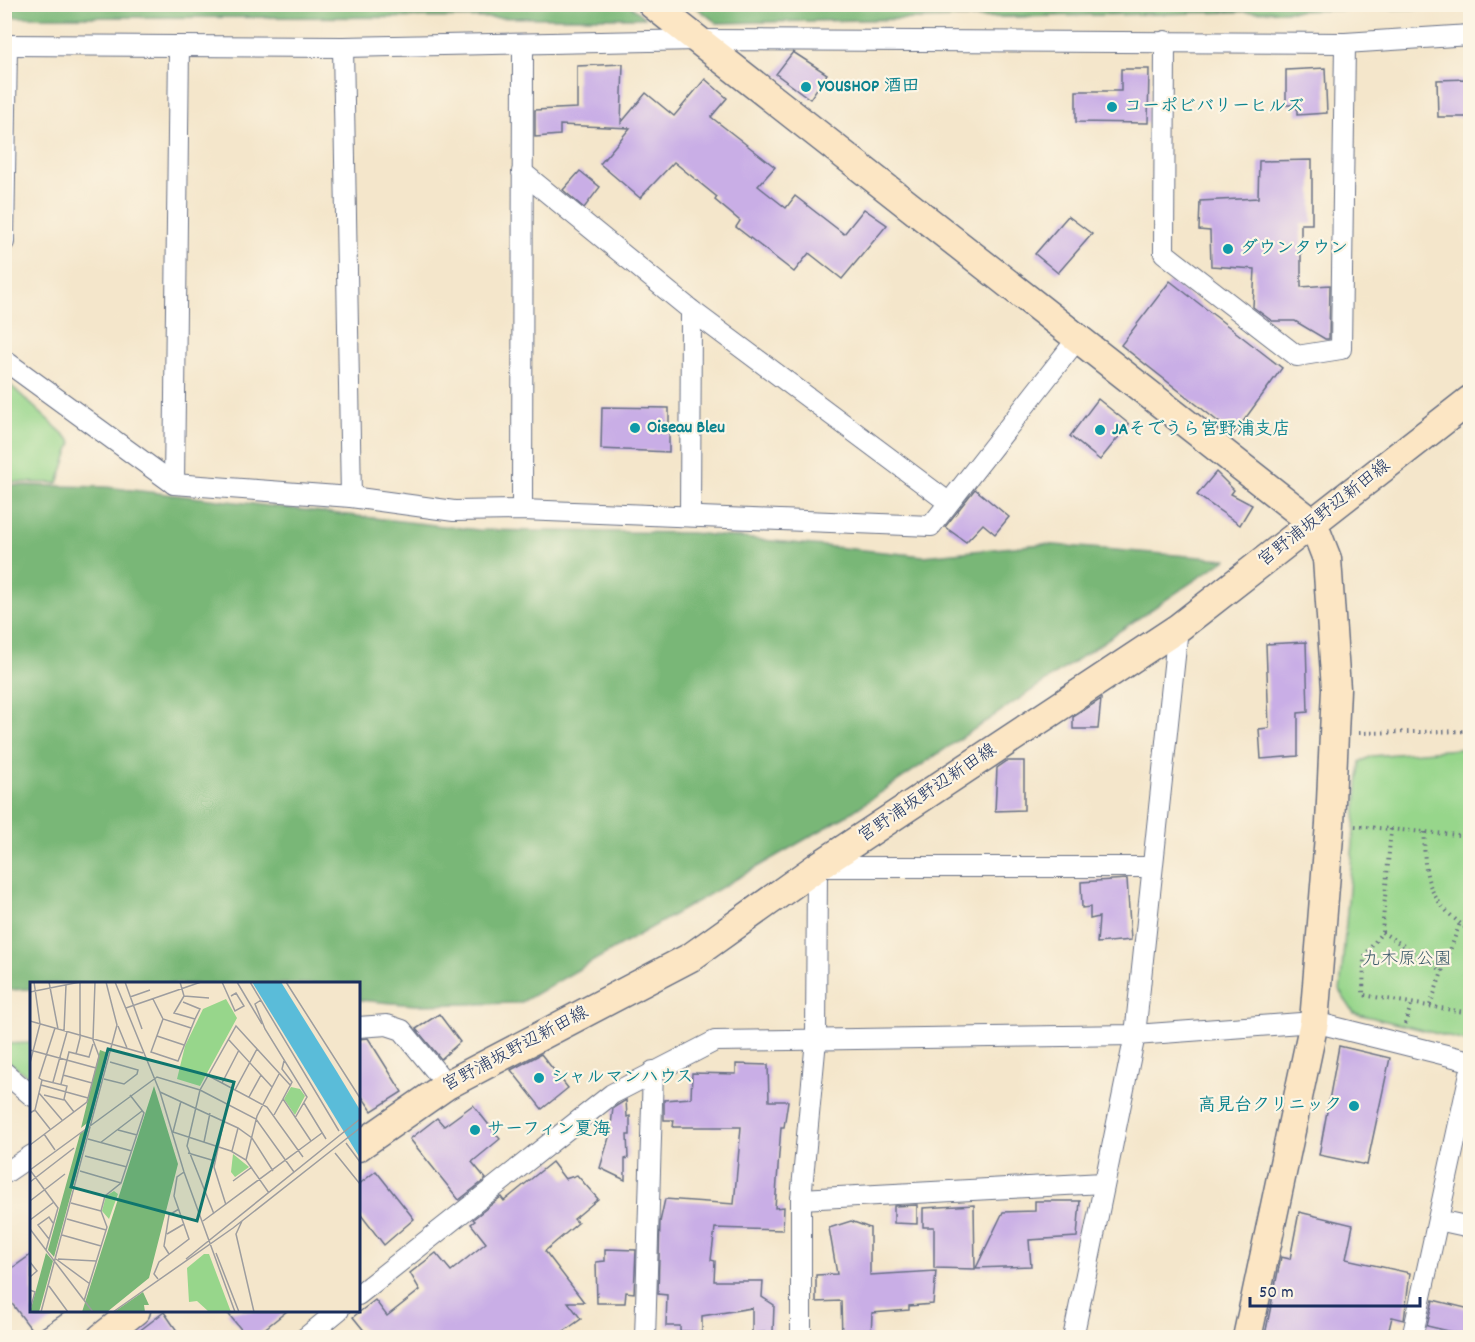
<svg xmlns="http://www.w3.org/2000/svg" width="1475" height="1342" font-family="Dekko,'Klee One',sans-serif">
  <style>
    .green { fill: #97d68b; stroke: #598274; stroke-width: 1.5 }
    .forest { fill: #79b777; stroke: #4a736a; stroke-width: 1.5 }
    .building { fill: #c9aee6 }
    .lines { fill: none; stroke-linecap: round; stroke-linejoin: round }
    .street-casing { stroke: #676f84; stroke-width: 22 }
    .secondary-casing { stroke: #676f84; stroke-width: 31 }
    .path { stroke: #676f84; stroke-width: 4; stroke-dasharray: 1.5 4.5; stroke-linecap: butt }
    .street { stroke: #fff; stroke-width: 20 }
    .secondary { stroke: #fce6c4; stroke-width: 28 }
    .culture-dot { fill: #0f9aa8; stroke: #fcf5e5; stroke-width: 2 }
    .labels { text-anchor: middle; dominant-baseline: central; stroke-width: 4.5; stroke-linejoin: round; paint-order: stroke }
    .culture-label { font-size: 18px; font-weight: bold; fill: #0d838f; stroke: #fcf5e5; text-anchor: start }
    .street-label { font-size: 18px; fill: #1b2f5e; stroke: #fcf5e5 }
    .park-label { font-size: 18px; fill: #3a5969; stroke: #fcf5e5 }
    .inset-road { fill: none; stroke: #9d9d9f; stroke-width: 1.5 }
    .view { fill: #0f766e; fill-opacity: 0.15; stroke: #0f766e; stroke-width: 3 }
    .inset-edge { fill: none; stroke: #1b2f5e; stroke-width: 3 }
  </style>
  <rect width="100%" height="100%" fill="#fcf5e5"/>
  <filter id="ink" filterUnits="userSpaceOnUse"><feTurbulence type="fractalNoise" baseFrequency=".0167" numOctaves="2"/><feDisplacementMap in="SourceGraphic" scale="12" xChannelSelector="R" yChannelSelector="G"/><feConvolveMatrix kernelMatrix="1 2 1 2 8 2 1 2 1" color-interpolation-filters="sRGB"/></filter>
  <filter id="wash" filterUnits="userSpaceOnUse"><feTurbulence type="fractalNoise" baseFrequency=".008" numOctaves="4" result="noise"/><feDisplacementMap in="SourceGraphic" scale="24" xChannelSelector="R" yChannelSelector="G"/><feGaussianBlur stdDeviation="1.35" result="paint"/><feColorMatrix in="noise" values="0 0 0 0 0 0 0 0 0 0 0 0 0 0 0 0 0 1.4 0 .05"/><feComposite in="paint" operator="in"/></filter>
  <g filter="url(#wash)">
    <rect width="100%" height="100%" fill="#f4e6cb"/>
    <g class="green">
      <polygon points="5,380 72,442 58,483 5,482"/>
      <polygon points="1470,748 1470,1042 1354,1013 1340,992 1360,762 1372,756"/>
      <polygon points="31,1043 32,1043 31,1079 4,1058 5,1044"/>
    </g>
    <g class="forest">
      <polygon points="5,4 628,4 645,18 5,17"/>
      <polygon points="693,5 1437,4 1437,8 717,23"/>
      <polygon points="5,485 106,487 478,530 692,533 924,556 1042,544 1226,559 846,816 520,1003 415,1005 359,1000 358,984 32,984 31,989 5,990"/>
    </g>
    <g id="blocks">
      <g class="building">
        <polygon points="793,52 827,74 810,99 776,74"/>
        <polygon points="623,64 621,123 646,93 674,116 705,79 727,98 711,117 775,167 758,186 786,208 795,196 844,234 864,209 887,225 842,279 809,253 794,272 736,227 740,221 715,200 717,197 674,162 640,198 600,164 630,128 560,125 560,135 535,137 535,110 577,108 577,66"/>
        <polygon points="1325,68 1327,113 1297,115 1297,105 1286,105 1286,70"/>
        <polygon points="1121,69 1149,69 1148,123 1076,122 1076,91 1121,91"/>
        <polygon points="1467,79 1468,117 1438,117 1437,80"/>
        <polygon points="1312,160 1312,224 1301,224 1301,287 1330,285 1329,339 1325,339 1295,321 1272,321 1253,307 1255,269 1211,266 1210,231 1199,230 1200,201 1258,198 1259,161"/>
        <polygon points="580,171 600,187 584,208 563,190"/>
        <polygon points="1068,216 1092,234 1058,273 1035,254"/>
        <polygon points="1170,281 1282,368 1234,434 1121,345"/>
        <polygon points="1098,399 1129,424 1100,460 1070,436"/>
        <polygon points="602,407 669,408 669,452 601,449"/>
        <polygon points="1216,472 1234,490 1231,494 1252,505 1240,525 1197,495"/>
        <polygon points="975,489 1009,517 995,534 983,524 966,542 945,527"/>
        <polygon points="1306,642 1308,712 1298,713 1298,756 1261,759 1259,729 1269,728 1266,644"/>
        <polygon points="1101,699 1098,729 1073,729 1073,717"/>
        <polygon points="1007,761 1024,761 1024,810 995,811 997,768"/>
        <polygon points="1127,879 1131,940 1097,943 1099,917 1090,919 1090,907 1082,908 1081,882"/>
        <polygon points="439,1014 460,1042 441,1059 416,1029"/>
        <polygon points="368,1038 402,1092 372,1111 358,1091 358,1039"/>
        <polygon points="1339,1046 1390,1058 1367,1165 1319,1155"/>
        <polygon points="541,1054 568,1088 542,1109 511,1070"/>
        <polygon points="736,1064 768,1065 769,1101 788,1101 784,1127 781,1127 775,1208 784,1207 783,1230 715,1228 711,1260 715,1261 714,1281 763,1281 762,1297 774,1305 773,1332 752,1333 752,1308 702,1316 702,1332 680,1331 680,1326 666,1326 667,1295 658,1294 660,1222 665,1199 734,1204 741,1127 673,1127 674,1120 664,1120 664,1100 691,1098 692,1073 736,1074"/>
        <polygon points="626,1100 627,1117 630,1116 630,1135 627,1135 628,1158 625,1159 625,1180 600,1168 610,1134 613,1108"/>
        <polygon points="473,1105 500,1139 472,1162 486,1179 459,1200 410,1139 437,1118 444,1126"/>
        <polygon points="552,1162 565,1179 577,1175 598,1199 574,1219 578,1223 545,1251 584,1302 568,1302 581,1319 554,1338 370,1338 353,1317 375,1300 387,1316 420,1290 410,1273 436,1253 451,1271 486,1243 471,1224 475,1221 473,1219 501,1197 504,1201"/>
        <polygon points="376,1171 414,1219 384,1245 358,1211 358,1185"/>
        <polygon points="1035,1201 1080,1201 1077,1237 1029,1240 1031,1266 976,1268 1003,1212 1035,1211"/>
        <polygon points="917,1205 917,1224 894,1223 894,1206"/>
        <polygon points="974,1205 975,1269 934,1268 934,1227 923,1227 923,1208"/>
        <polygon points="1299,1212 1353,1225 1346,1259 1410,1273 1404,1320 1392,1317 1387,1338 1341,1338 1325,1333 1324,1338 1277,1338 1265,1335 1281,1257 1290,1259"/>
        <polygon points="851,1221 870,1228 870,1275 936,1271 933,1304 909,1306 909,1310 872,1313 871,1338 842,1338 841,1301 816,1302 816,1275 837,1274 829,1228"/>
        <polygon points="605,1249 636,1250 634,1293 626,1292 625,1303 597,1303 596,1262 605,1261"/>
        <polygon points="32,1254 32,1311 67,1311 34,1333 4,1293 4,1274"/>
        <polygon points="1433,1300 1470,1309 1470,1336 1427,1326"/>
        <polygon points="226,1311 287,1311 253,1338 248,1338"/>
        <polygon points="164,1312 182,1338 130,1338"/>
      </g>
    </g>
  </g>
  <g filter="url(#ink)">
    <use href="#blocks" fill-opacity="0" stroke="#676f84" stroke-width="1.5"/>
    <g class="lines">
      <g class="street-casing">
        <g id="street">
          <polyline points="1165,41 1164,253 1297,356 1341,349 1345,43"/>
          <polyline points="4,45 343,47 698,40 1345,43 1470,35"/>
          <polyline points="343,47 351,497"/>
          <polyline points="522,172 691,310 948,502"/>
          <polyline points="4,242 7,45"/>
          <polyline points="4,360 174,484 351,497 454,511 522,510 931,526 1078,338"/>
          <polyline points="174,484 179,46"/>
          <polyline points="522,510 523,44"/>
          <polyline points="690,516 691,310"/>
          <polyline points="358,1027 387,1025 402,1030 447,1085"/>
          <polyline points="4,1072 32,1096"/>
          <polyline points="4,1174 32,1155"/>
          <polyline points="801,1199 1103,1183"/>
          <polyline points="1438,1220 1470,1227"/>
          <polyline points="358,1295 612,1094 715,1041 1135,1035 1314,1022 1470,1061"/>
          <polyline points="305,1338 339,1310"/>
          <polyline points="645,1338 653,1071"/>
          <polyline points="801,1338 801,1199 816,1040 817,867 1151,867"/>
          <polyline points="1073,1338 1135,1035 1178,628"/>
          <polyline points="1412,1338 1470,1073"/>
        </g>
      </g>
      <g class="secondary-casing">
        <g id="secondary">
          <polyline points="652,4 1313,523 1327,559 1336,689 1330,824 1314,1022 1247,1338"/>
          <polyline points="358,1147 447,1085 691,957 817,867 1178,628 1470,400"/>
          <polyline points="101,1338 136,1310"/>
        </g>
      </g>
      <g class="path">
        <polyline points="1359,733 1470,731"/>
        <polyline points="1355,826 1470,836"/>
        <polyline points="1391,829 1382,932 1364,957 1363,995 1470,1013"/>
        <path d="M1425,832c-3,48 5,70 45,99"/>
        <polyline points="1382,932 1443,971"/>
        <polyline points="1430,1005 1460,923"/>
        <polyline points="1405,1024 1412,1002"/>
      </g>
      <use href="#street" class="street"/>
      <use href="#secondary" class="secondary"/>
    </g>
  </g>
  <g class="culture-dot">
    <circle cx="806" cy="87" r="6"/>
    <circle cx="1112" cy="107" r="6"/>
    <circle cx="1228" cy="249" r="6"/>
    <circle cx="635" cy="428" r="6"/>
    <circle cx="1100" cy="430" r="6"/>
    <circle cx="539" cy="1078" r="6"/>
    <circle cx="1354" cy="1106" r="6"/>
    <circle cx="475" cy="1130" r="6"/>
  </g>
  <g class="labels">
    <g class="culture-label">
      <text x="818" y="87">YOUSHOP 酒田</text>
      <text x="1124" y="107">コーポビバリーヒルズ</text>
      <text x="1240" y="249">ダウンタウン</text>
      <text x="647" y="428">Oiseau Bleu</text>
      <text x="1112" y="430">JAそでうら宮野浦支店</text>
      <text x="551" y="1078">シャルマンハウス</text>
      <text x="1342" y="1106" text-anchor="end">高見台クリニック</text>
      <text x="487" y="1130">サーフィン夏海</text>
    </g>
    <g class="street-label">
      <text transform="translate(1325 514) rotate(-38)">宮野浦坂野辺新田線</text>
      <text transform="translate(928 794) rotate(-34)">宮野浦坂野辺新田線</text>
      <text transform="translate(516 1050) rotate(-28)">宮野浦坂野辺新田線</text>
    </g>
    <g class="park-label">
      <text x="1407" y="960">九木原公園</text>
    </g>
  </g>
  <g transform="translate(30 982)">
    <rect width="330" height="330" fill="#f4e6cb"/>
    <path d="M196,17l11,19 -37,68 -23,-7 8,-33 18,-37zM261,105l9,2 5,7 -10,19 -11,-16zM203,172l16,13 -14,10 -4,-5zM84,209l4,3 -9,25 -7,-8 4,-15zM174,272h5l22,58 -23,-1 -11,-10 -8,1 -2,-34z" fill="#97d68b"/>
    <path d="M70,68l8,3 -17,67 -10,8zM124,104l24,78 -29,114 -42,34h-25zM59,145l-35,130 -6,-7 32,-116zM16,271l7,8 -14,51h-9zM113,310l6,13h-5l1,7h-31z" fill="#79b777"/>
    <path d="M222,0h29l56,90 23,38v48z" fill="#5abcd9"/>
    <path class="inset-road" d="M19,0l9,47M85,0l45,110 24,80 51,140M95,0l17,47M150,0l4,14 25,2M192,0l13,29 9,-5 -8,-13 -5,3M207,0l25,42M220,0l89,149M256,0l74,116M0,10l50,-10M100,15l20,-7M123,17l10,20 28,9M231,18l-6,4 10,25 42,68 -12,21M153,20l17,7 -5,10 -21,-6 10,-17M96,26l75,-26M133,37l-12,33 27,9 17,-42M0,39l113,32M88,44l9,22M34,49l2,-46M127,54l27,9M199,58l43,47M0,68l66,18M46,72l4,-16v-56M254,79l-2,8 10,13 -9,17 28,42M0,81l10,-39 -6,-42M33,93l29,8M177,93l60,32 36,50M74,97l20,5 13,-10 1,-4 -28,-8M12,98l25,6 -3,13 10,13M23,100l14,-50M192,101l17,-33M31,102l8,-32 20,5 4,-13M11,103l47,13M205,108l22,-41M130,110l78,36 14,10 21,33M9,111l23,27M14,113l20,5M219,115l12,-22M151,119l-8,31 58,19 15,9 23,33M274,121l22,36M5,128l15,19M0,131l5,-3 7,-30 -3,-2 16,-50M244,133l9,-16M194,138l-10,47 12,38M88,148l19,5M14,152l11,16M58,157l44,12M174,160l6,-29M70,161l42,-32M316,161l14,19M0,163l57,-43 12,-46 -6,-16 2,-58M202,169l6,-23M158,171l27,8M305,171l25,31M55,174l42,11M216,178l11,-44 22,-42M0,188l127,-93 43,13 56,29 38,53M0,188l28,38 -12,42M50,189l41,12M203,199l19,-14M0,200l44,-34M45,206l30,8M0,219l35,-27M41,221l30,8M184,232l-27,-68 13,-56 36,-64 55,60M37,237l39,11M0,238l24,-18M173,239l119,-88M212,239l-6,13 18,78M0,247l63,83M137,252l17,-10M32,253l39,11M19,257l-11,-14 11,-8 4,6M186,271l23,59M139,272l-5,-8 5,-31 10,-6M26,277l34,25M28,277l38,2M156,277l174,-140M0,280l7,9 -7,6M128,297l-4,-5 5,-12 30,-23 -15,-43 3,-19 7,-5M19,304l19,26M0,308l5,2 -5,18M54,319l23,-74 -6,-16 4,-15 16,-13 23,-70 -14,-18M11,330l76,-287 -11,-43M83,330l120,-84 127,-100"/>
    <path class="view" d="M78,67l126,33 -37,139 -126,-34z"/>
    <rect width="330" height="330" class="inset-edge"/>
  </g>
  <rect width="1475" height="1342" fill="none" stroke="#fcf5e5" stroke-width="24"/>
  <path d="M1250 1297v9h170v-9" fill="none" stroke="#1b2f5e" stroke-width="3"/>
  <text x="1259" y="1297" font-size="18" fill="#1b2f5e" stroke="#fcf5e5" stroke-width="4.5" paint-order="stroke">50 m</text>
</svg>
